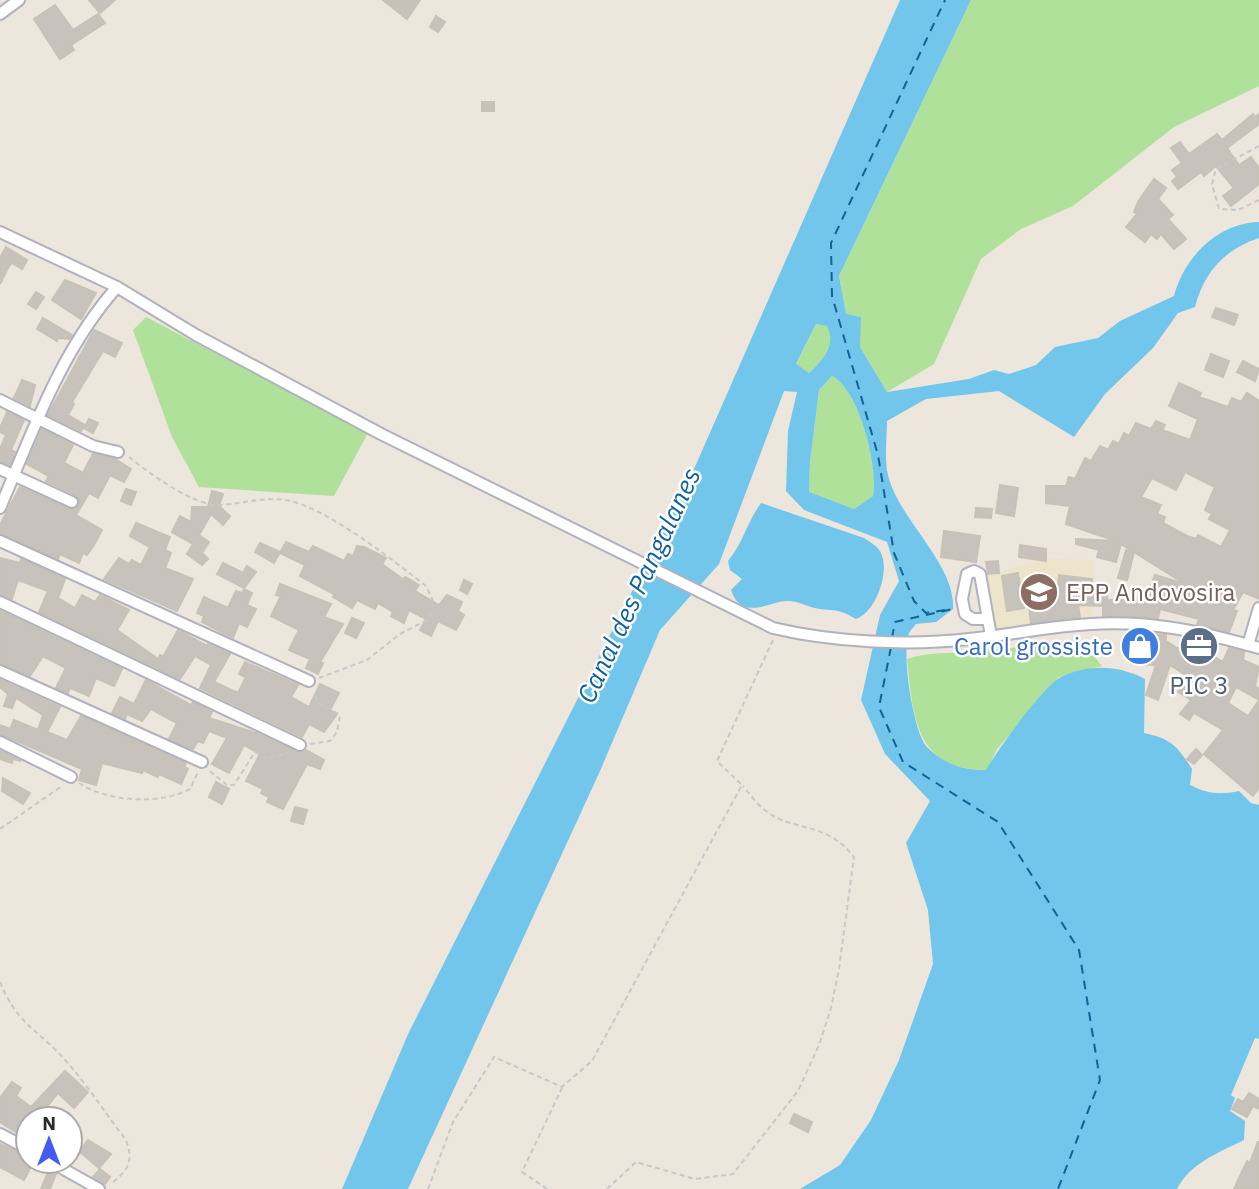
<svg xmlns="http://www.w3.org/2000/svg" width="1259" height="1189" font-family="'IBM Plex Sans',sans-serif">
  <style>
    .education { fill: #ede4cc }
    .green { fill: #afe19b }
    .water { fill: #73c6eb; fill-rule: evenodd }
    .lines { fill: none; stroke-linecap: round; stroke-linejoin: round }
    .ferry { stroke: #116397; stroke-width: 2; stroke-dasharray: 9 7; stroke-linecap: butt }
    .building { fill: #c7c3bc; stroke: #c7c2b6; stroke-width: 2; fill-rule: evenodd }
    .minor-casing { stroke: #b0b2be; stroke-width: 14 }
    .path { stroke: #c8c8c8; stroke-width: 2; stroke-dasharray: 5 3.5; stroke-linecap: butt }
    .minor { stroke: #fff; stroke-width: 10 }
    .labels { text-anchor: middle; dominant-baseline: central; stroke-width: 5; stroke-linejoin: round; paint-order: stroke }
    .education-label { font-size: 24px; fill: #785e54; stroke: #fff; text-anchor: start }
    .shop-label { font-size: 24px; fill: #366cbe; stroke: #fff; text-anchor: end }
    .service-label { font-size: 24px; fill: #4e5e75; stroke: #fff }
    .water-label { font-size: 26px; font-style: italic; fill: #116397; stroke: #fff }
  </style>
  <rect width="100%" height="100%" fill="#ece6dd"/>
  <polygon class="education" points="1053,559 1094,560 1092,618 996,628 983,578 1030,562"/>
  <g class="green">
    <polygon points="971,0 1259,0 1259,86 1174,127 1073,206 1021,229 981,259 934,364 887,392 860,347 860,317 846,315 839,276"/>
    <polygon points="146,317 368,433 334,496 199,487 172,437 133,330"/>
    <path d="M816,324l12,2c8,19 -6,35 -19,47l-13,-8z"/>
    <path d="M832,376c27,13 47,92 41,120l-19,13 -45,-16 1,-30 9,-73z"/>
    <path d="M1080,640l22,26 -43,11 -62,72 -10,21c-72,0 -74,-53 -80,-111 23,-8 46,-5 70,-7 35,-3 68,-10 103,-12z"/>
  </g>
  <g class="water">
    <path d="M900,0h71l-132,276 7,38 15,3 -1,30 27,45 82,-13 25,-9 15,4 27,-9 19,-18 43,-9 22,-17 54,-25c10,-39 44,-73 85,-74v16c-34,11 -55,34 -64,69l-17,6 -25,35 -48,46 -31,43 -75,-46 -73,8 -39,22c0,17 -3,38 1,54 10,44 68,89 65,134l-17,13 -20,2c-2,3 -5,5 -7,9 -8,19 4,101 19,115 18,17 35,22 58,22 10,-18 58,-85 75,-93 28,-13 57,-12 84,2l-1,54c28,6 33,13 48,36l-2,16c18,9 30,10 49,6l12,12 8,2v234l-4,-1 -24,57 4,3 -5,13 15,10 -1,19c-24,12 -54,23 -67,49h-377l40,-24 31,-45 28,-60 34,-96 -5,-54 -22,-67 24,-42 -45,-47 -24,-54 19,-85 19,-34 -12,-39 -83,-32 -18,-19 2,-60 9,-39 -13,-1 -65,173 -59,66 -60,141 -192,418h-66l67,-157 285,-563zM816,324l11,2c10,19 -5,35 -18,47l-13,-9zM832,376c27,13 47,92 41,120l-19,13 -45,-17 1,-29 9,-73z"/>
    <path d="M761,503l103,35c6,4 14,8 17,15 9,19 -5,59 -25,66 -21,-12 -21,-7 -41,-11 -9,-2 -17,-7 -27,-7 -17,-1 -46,22 -57,-11l11,-11 -12,-9 -2,-9c15,-18 19,-39 33,-58z"/>
  </g>
  <g class="lines">
    <g class="ferry">
      <polyline points="945,610 926,613 914,601 894,553 878,455 832,296 831,243 945,0"/>
      <polyline points="892,638 895,622 953,609"/>
      <polyline points="891,647 879,707 903,762 998,822 1079,950 1100,1080 1058,1189"/>
    </g>
  </g>
  <g class="building">
    <polygon points="89,0 115,0 100,13"/>
    <polygon points="383,0 420,0 407,19"/>
    <polygon points="55,5 73,30 98,14 105,23 71,45 74,50 60,59 34,19"/>
    <polygon points="436,16 445,22 438,32 430,27"/>
    <rect x="482" y="102" width="12" height="9"/>
    <polygon points="1253,114 1255,117 1259,114 1259,124 1227,148 1239,165 1251,157 1259,168 1259,184 1231,206 1223,196 1234,188 1216,166 1204,176 1201,172 1178,189 1172,181 1177,177 1172,170 1182,163 1171,148 1180,142 1189,154 1217,134 1222,140"/>
    <polygon points="1154,179 1166,188 1158,199 1173,215 1168,219 1186,239 1174,249 1161,234 1157,239 1151,234 1145,242 1126,227 1137,214 1134,212 1138,202"/>
    <polygon points="6,247 27,260 22,269 12,263 9,266 0,284 0,258"/>
    <polygon points="65,280 96,293 81,319 52,300"/>
    <polygon points="36,292 44,297 36,309 28,304"/>
    <polygon points="1216,308 1238,315 1234,325 1212,317"/>
    <polygon points="43,318 72,335 69,339 58,338 57,341 37,329"/>
    <polygon points="94,330 122,343 115,357 103,351 72,402 74,404 68,415 85,425 81,431 48,415"/>
    <polygon points="1211,354 1229,361 1223,377 1205,370"/>
    <polygon points="1243,361 1259,369 1255,381 1237,372"/>
    <polygon points="22,380 35,385 30,406 14,398"/>
    <path d="M1179,383l22,10 -2,4 29,10 4,-9 9,4 6,-9 12,8v198l-16,-7 -10,18 4,1 -8,21 -32,-8 2,-5 -39,-10 -2,9 -55,-2v-10l-25,-1 2,12 -49,6 -2,-17 27,-4 3,-27 33,4 -1,8 17,1 -1,12h30l1,-7 10,1 7,-19 30,9 -64,-40 -5,18 -19,-5 2,-7 -23,-6v-5l40,2 -50,-17 4,-18 -24,-3v-17h20l3,-9 6,2 10,-21 6,3 9,-15 8,4 5,-9 6,3 5,-11 5,3 7,-13 15,6 5,-8 9,4 -3,5 28,10 8,-21 -29,-13zM1185,472l30,15 -10,23 7,4 -3,5 21,11 -9,17 -23,-12 -2,4 -9,-3 -24,-13 2,-6 -8,-3 4,-9 -20,-8 11,-19 24,12z"/>
    <polygon points="7,412 24,420 11,450 15,452 10,465 0,461 0,449 6,435 0,432 0,428"/>
    <polygon points="89,419 98,423 93,433 84,428"/>
    <polygon points="42,429 73,445 64,463 83,473 93,454 115,459 131,469 124,482 110,475 98,498 89,493 76,515 102,530 94,545 87,555 83,553 79,563 60,554 58,559 0,533 0,525 20,487 69,509 79,505 76,495 46,481 49,476 27,464"/>
    <polygon points="1000,485 1018,488 1014,516 996,513"/>
    <polygon points="126,489 136,492 131,505 121,501"/>
    <polygon points="212,491 223,494 219,506 230,516 223,525 211,514 199,535 209,542 202,553 208,559 202,565 187,554 193,544 172,532 180,516 191,522 192,507 208,507"/>
    <polygon points="976,508 992,509 991,518 975,517"/>
    <polygon points="136,523 170,537 165,550 171,553 165,568 193,579 177,611 104,579 119,558 129,564 132,560 141,565 150,547 130,536"/>
    <polygon points="944,531 980,536 976,562 941,557"/>
    <polygon points="286,542 309,552 313,546 344,561 348,554 353,556 357,546 364,547 386,558 382,564 404,580 405,577 419,585 415,591 439,605 447,595 462,602 458,611 464,615 456,630 438,621 431,636 420,630 426,619 409,610 404,623 391,616 393,612 378,603 375,609 357,600 352,608 333,597 334,594 300,576 305,565 280,553"/>
    <polygon points="260,543 280,552 274,563 255,552"/>
    <polygon points="1020,545 1046,549 1046,561 1019,557"/>
    <polygon points="1126,550 1134,552 1127,580 1118,578"/>
    <polygon points="0,558 20,563 21,559 65,579 58,598 75,608 82,595 95,602 100,595 129,610 117,630 158,659 160,655 163,657 178,630 207,646 208,644 230,654 214,682 238,693 246,677 239,674 245,662 298,685 291,697 309,707 320,684 339,693 330,710 337,714 324,732 309,724 302,737 200,688 211,665 195,656 180,679 39,612 48,591 18,580 12,599 0,594"/>
    <polygon points="998,561 999,573 988,574 986,562"/>
    <polygon points="223,563 243,573 247,566 256,572 244,588 217,574"/>
    <polygon points="1018,573 1024,608 1007,611 1002,576"/>
    <polygon points="464,580 472,584 467,594 460,590"/>
    <polygon points="280,584 331,604 324,617 343,624 320,662 323,663 318,674 306,668 310,659 289,650 299,630 271,616 281,596 276,595"/>
    <polygon points="244,589 252,593 247,605 256,609 247,627 239,623 233,638 202,622 204,616 197,613 204,597 228,608 236,591 242,593"/>
    <polygon points="0,611 122,669 114,686 96,678 89,696 70,688 68,693 56,688 66,668 43,656 30,676 0,663"/>
    <polygon points="352,618 364,623 356,638 345,633"/>
    <path d="M1130,632l36,3v6l11,7 11,1 3,-10 20,5 -3,9 15,9 6,-14 15,4 -1,8 16,7 -4,19 4,3v99l-6,8 -49,-42 19,-24 -29,-17 -5,7 -9,-6 11,-14 -13,-8 9,-16 -17,-11 -12,35 -12,-5 10,-30 -24,-1 1,-5h-5zM1236,687l23,13 -11,16 -20,-13z"/>
    <polygon points="0,680 60,707 47,732 67,740 81,716 186,763 184,767 188,769 181,784 159,774 158,777 143,770 142,773 102,763 96,785 79,780 82,769 0,734 0,725 10,729 14,720 38,730 43,715 16,698 12,708 4,706 8,694 0,687"/>
    <polygon points="146,680 191,705 193,702 212,712 209,718 256,733 297,752 306,750 324,760 320,769 307,764 283,809 267,802 269,797 261,793 263,789 246,781 260,754 244,745 229,773 212,764 227,738 209,731 203,743 198,741 193,749 169,739 177,723 151,709 142,721 127,714 125,719 112,713 120,697 134,704"/>
    <polygon points="1196,749 1202,755 1194,764 1187,759"/>
    <polygon points="0,751 21,761 13,759 12,763 0,759"/>
    <polygon points="3,778 30,793 23,804 2,791"/>
    <polygon points="216,782 229,789 222,804 209,797"/>
    <polygon points="295,807 307,810 303,824 291,821"/>
    <polygon points="65,1071 88,1092 74,1108 58,1093 40,1115 37,1113 33,1119 28,1119 28,1140 0,1122 0,1098 12,1082 21,1088 16,1096 31,1107"/>
    <polygon points="1249,1093 1259,1099 1259,1109 1253,1106 1247,1117 1232,1109 1238,1099 1243,1102"/>
    <polygon points="794,1114 812,1122 808,1132 790,1123"/>
    <polygon points="88,1140 111,1154 99,1168 79,1151"/>
    <polygon points="1258,1141 1259,1189 1234,1189 1247,1161 1250,1163"/>
    <polygon points="0,1144 28,1157 28,1161 34,1161 24,1180 0,1167"/>
    <polygon points="100,1169 110,1177 105,1184 93,1177"/>
    <polygon points="49,1170 56,1174 50,1189 41,1189"/>
  </g>
  <g class="lines">
    <g class="minor-casing">
      <g id="minor">
        <polyline points="0,14 19,0"/>
        <path d="M0,232l117,55 79,48 185,99 392,194c59,14 135,18 196,11 41,-4 81,-13 122,-15 59,-4 112,8 168,24"/>
        <polyline points="0,400 93,446 118,452"/>
        <polyline points="0,469 72,502"/>
        <path d="M0,508c33,-77 61,-158 117,-221"/>
        <polyline points="0,541 309,681"/>
        <polyline points="0,602 300,745"/>
        <polyline points="988,619 973,619 965,614 962,599 967,574 974,571 980,574 991,636"/>
        <polyline points="1248,645 1259,608"/>
        <polyline points="0,671 202,762"/>
        <polyline points="0,742 71,777"/>
        <polyline points="0,1134 28,1149"/>
        <polyline points="49,1161 99,1189"/>
      </g>
    </g>
    <g class="path">
      <polyline points="1259,146 1216,169 1212,184 1219,209 1238,210 1259,200"/>
      <path d="M129,457c20,16 67,51 93,48 22,-2 42,-8 64,-5 40,7 108,61 140,86l8,17 -5,16 -29,15 -33,26 -48,18"/>
      <polyline points="310,744 330,741 337,732 340,715 317,702 314,693"/>
      <polyline points="210,771 227,785 234,785 255,752 266,758 289,753"/>
      <path d="M79,783c28,19 81,22 111,6l8,-17"/>
      <polyline points="0,829 62,786"/>
      <path d="M0,982c18,44 38,47 66,79 22,25 40,53 60,79 8,22 2,30 -15,44"/>
      <polyline points="428,1189 453,1122 494,1057 562,1087 592,1061 742,785 717,761 773,640"/>
      <polyline points="547,1189 522,1172 562,1088"/>
      <path d="M607,1189l29,-27 59,17 38,-5 65,-83 21,-46 12,-37 8,-39 15,-112c-29,-37 -59,-24 -88,-46 -9,-6 -16,-17 -23,-25"/>
    </g>
    <use href="#minor" class="minor"/>
  </g>
  <defs>
    <g id="school-disc" transform="scale(2.0125)"><circle r="9.5" fill="#8d6e63" stroke="#fff"/><path d="M0-5L7-2L0 1L-7-2ZM-4 1L0 2.5L4 1V4Q0 6-4 4Z" fill="#fff"/></g>
    <g id="shop-disc" transform="scale(2.0125)"><circle r="9.5" fill="#3f7fe0" stroke="#fff"/><path d="M-5-2.5h2.3a2.7 3.5 0 0 1 5.4 0H5L5.5 6h-11ZM-1.5-2.5h3a1.5 2.3 0 0 0-3 0Z" fill="#fff"/></g>
    <g id="office-disc" transform="scale(2.0125)"><circle r="9.5" fill="#5c6f8a" stroke="#fff"/><path d="M-6-3h4V-5.5h4V-3h4V5H-6ZM-1-4.5V-3h2v-1.5ZM-6 0V1H6V0Z" fill="#fff"/></g>
  </defs>
  <g fill-rule="evenodd">
    <use href="#school-disc" x="1039" y="592"/>
    <use href="#shop-disc" x="1140" y="646"/>
    <use href="#office-disc" x="1199" y="646"/>
  </g>
  <g class="labels">
    <g class="education-label">
      <text x="1066" y="592">EPP Andovosira</text>
    </g>
    <g class="shop-label">
      <text x="1113" y="646">Carol grossiste</text>
    </g>
    <g class="service-label">
      <text x="1199" y="685">PIC 3</text>
    </g>
    <g class="water-label">
      <text transform="translate(638 585) rotate(-65)">Canal des Pangalanes</text>
    </g>
  </g>
  <g transform="translate(49 1140)"><circle r="33" fill="#ffffff" stroke="#aaaaaa" stroke-width="2"/>
  <path d="M0-5L12 26L0 18L-12 26Z" fill="#415bf4"/>
  <text y="-10" font-size="19" font-weight="bold" text-anchor="middle" fill="#2a2a2a">N</text>
  </g>
</svg>
